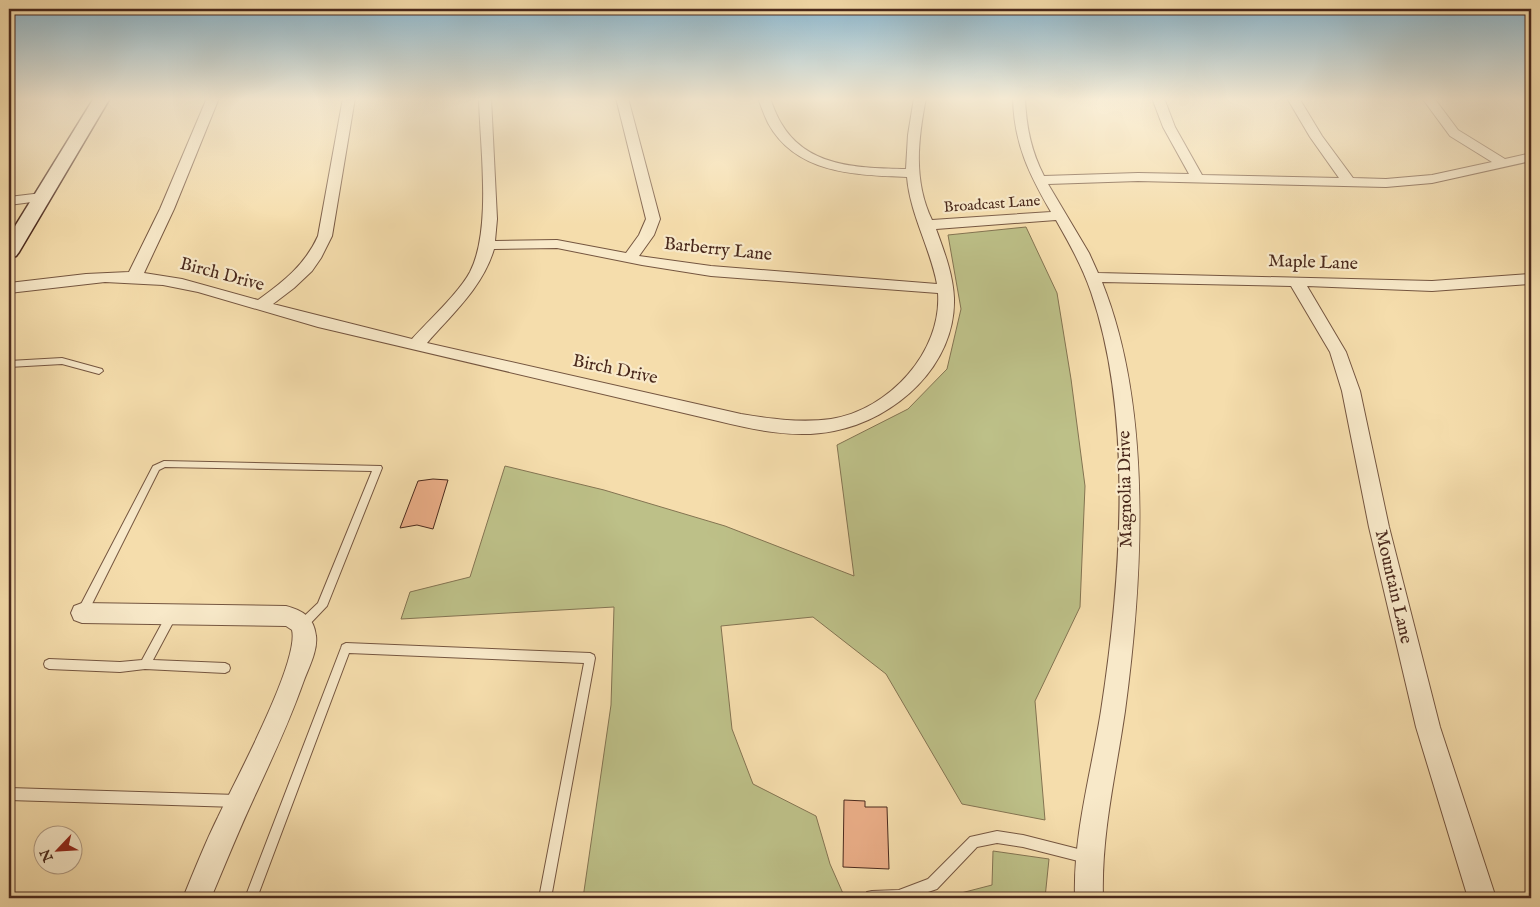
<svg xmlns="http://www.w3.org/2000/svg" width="1540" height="907" font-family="'IM FELL English',serif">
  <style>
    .green { fill: #bdc088; stroke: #847452 }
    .building { fill: #ebae88; stroke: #4a291c }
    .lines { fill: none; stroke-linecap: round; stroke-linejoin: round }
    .lane-casing { stroke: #755640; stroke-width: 2 }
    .street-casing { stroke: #755640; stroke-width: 2 }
    .secondary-casing { stroke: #4a291c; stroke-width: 3 }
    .lane { fill: #f8e9c9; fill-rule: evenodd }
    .street { fill: #f8e9c9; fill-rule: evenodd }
    .secondary { fill: #f8e9c9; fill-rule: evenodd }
    .labels { text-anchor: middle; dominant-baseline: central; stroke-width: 4.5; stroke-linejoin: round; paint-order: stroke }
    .far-street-label { font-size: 15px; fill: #4a291c; stroke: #f8e9c9 }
    .street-label { font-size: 18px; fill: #4a291c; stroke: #f8e9c9 }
  </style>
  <rect width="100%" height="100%" fill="#f5ddac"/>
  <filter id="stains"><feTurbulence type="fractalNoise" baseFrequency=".004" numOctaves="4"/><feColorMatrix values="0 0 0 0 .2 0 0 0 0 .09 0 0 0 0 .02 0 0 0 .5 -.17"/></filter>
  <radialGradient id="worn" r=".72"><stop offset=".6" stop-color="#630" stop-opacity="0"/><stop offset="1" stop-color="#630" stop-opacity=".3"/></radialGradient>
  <g class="green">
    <polygon points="1026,227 1057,293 1071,379 1085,486 1080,607 1035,701 1045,820 962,804 886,674 813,617 721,626 732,729 753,784 816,816 830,864 845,898 583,898 611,705 614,607 401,619 410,592 470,577 505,466 604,490 725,526 854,576 837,445 908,409 947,369 961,309 948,235"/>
    <polygon points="993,851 1049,859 1045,898 961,898 961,893 992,885"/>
  </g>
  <g class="building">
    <polygon points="433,479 448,480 433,529 417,525 400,528 418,481"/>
    <polygon points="844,800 865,801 865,807 887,807 889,869 843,867"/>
  </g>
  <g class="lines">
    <g class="lane-casing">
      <g id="lane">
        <polygon points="62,358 102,369 103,371 99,374 62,364 9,367 9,361"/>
        <polygon points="164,461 381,466 382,468 327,606 306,628 302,630 298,628 297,625 298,622 318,603 372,471 165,467 159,470 86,616 82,617 78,616 77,613 78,610 153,466"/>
        <polygon points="172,611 176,612 177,615 153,660 225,663 229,665 230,668 229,671 225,673 145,669 120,672 49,669 45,667 44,664 45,661 49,659 120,662 142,660 168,612"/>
        <polygon points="346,643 590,653 594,655 595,658 551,898 539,898 584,663 349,653 257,898 245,898 341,648 342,645"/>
        <polygon points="9,788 237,795 241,797 243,801 241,805 237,807 9,800"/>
        <polygon points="997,831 1023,835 1086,851 1090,853 1092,857 1090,861 1086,863 1023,847 997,843 977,847 937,889 910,898 866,898 867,892 872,891 899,890 928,879 970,837"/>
      </g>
    </g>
    <g class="street-casing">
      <g id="street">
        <path d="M207,98h12l-45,111 -30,64 38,6 76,21c25,-18 47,-35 60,-64l25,-138h12l-23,138 -11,22 -9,13 -18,17 -21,16 139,35c17,-19 46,-45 58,-67 22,-43 10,-125 9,-174h12l6,121 -2,22 62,-1 69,13 13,-18 7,-16 -30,-121h12l32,121 -6,16 -15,21 72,10 226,18c-7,-37 -27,-70 -30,-107 -52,-2 -111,-3 -139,-54 -4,-8 -7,-17 -10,-25h12c3,8 6,17 11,25 26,45 79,45 125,46l2,-34 6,-37h12c-8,41 -13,83 6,122l119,-8c-22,-38 -37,-68 -38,-114h12c1,28 6,53 19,78l94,-3 51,1 -26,-47 -11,-29h12l11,29 27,48 137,3 -29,-41 -23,-39h12l23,38 31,42 33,1 46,-4 60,-13 -42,-26 -28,-38h12l24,32 47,29 26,-6v8l-99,22 -46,4 -248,-6 -90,3 41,69 9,20 334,8 99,-7v10l-99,7 -125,-5 39,66 14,39 29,136 51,200 56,171h-28l-52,-171 -47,-200 -27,-136 -12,-39 -39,-66 -189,-4c51,127 41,296 23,429 -9,63 -24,123 -22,187h-28c-2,-63 16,-124 26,-187 20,-130 33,-293 -10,-419 -9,-26 -22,-49 -35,-72l-120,9c8,22 17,45 18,69 2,67 -58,121 -120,133 -38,8 -79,-1 -116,-10l-400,-94 -120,-35 -35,-7 -58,-3 -96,11v-10l77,-9 43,-2 31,-63zM557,248l85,17 69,11 227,17c4,59 -49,117 -107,126 -30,4 -60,0 -90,-5l-314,-71c25,-29 56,-56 67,-94z"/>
        <polygon points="42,193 49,197 47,200 9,205 9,197"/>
        <path d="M82,603l204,3c16,4 28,11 30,30 2,15 -8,33 -13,47 -13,37 -29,71 -45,106 -17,36 -32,73 -47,109h-28c11,-27 22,-55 35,-81 16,-34 82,-156 74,-187l-6,-4 -204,-3 -8,-3 -3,-7 3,-7z"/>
      </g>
    </g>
    <g class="secondary-casing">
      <polygon id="secondary" points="94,98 110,98 19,252 16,256 9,258 9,236"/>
    </g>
    <use href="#lane" class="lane"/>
    <use href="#street" class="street"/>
    <use href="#secondary" class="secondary"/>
  </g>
  <linearGradient id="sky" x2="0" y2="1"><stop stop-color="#89b7d0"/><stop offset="0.44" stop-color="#faf0da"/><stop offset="1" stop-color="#faf0da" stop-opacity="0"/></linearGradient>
  <rect width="1540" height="225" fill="url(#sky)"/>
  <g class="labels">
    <g class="far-street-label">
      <text transform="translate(992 204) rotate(-4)">Broadcast Lane</text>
    </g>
    <g class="street-label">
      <text transform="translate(718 250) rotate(6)">Barberry Lane</text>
      <text transform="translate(1313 263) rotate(2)">Maple Lane</text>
      <text transform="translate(222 275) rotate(15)">Birch Drive</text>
      <text transform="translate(615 370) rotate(12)">Birch Drive</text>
      <text transform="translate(1126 489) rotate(-91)">Magnolia Drive</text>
      <text transform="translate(1393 587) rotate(77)">Mountain Lane</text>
    </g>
  </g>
  <rect width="1540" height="907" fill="none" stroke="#f5ddac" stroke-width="30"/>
  <rect x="10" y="10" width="1520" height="887" fill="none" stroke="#4a291c" stroke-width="2.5"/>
  <rect x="15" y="15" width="1510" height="877" fill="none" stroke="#4a291c"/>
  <g transform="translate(58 850) rotate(245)"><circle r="24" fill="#f8e9c9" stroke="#b29c84"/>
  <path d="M0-4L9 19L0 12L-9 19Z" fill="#8f2418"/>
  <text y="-8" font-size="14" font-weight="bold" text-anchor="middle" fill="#4a291c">N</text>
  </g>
  <rect width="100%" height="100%" filter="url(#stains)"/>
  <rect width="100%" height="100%" fill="url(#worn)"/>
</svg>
